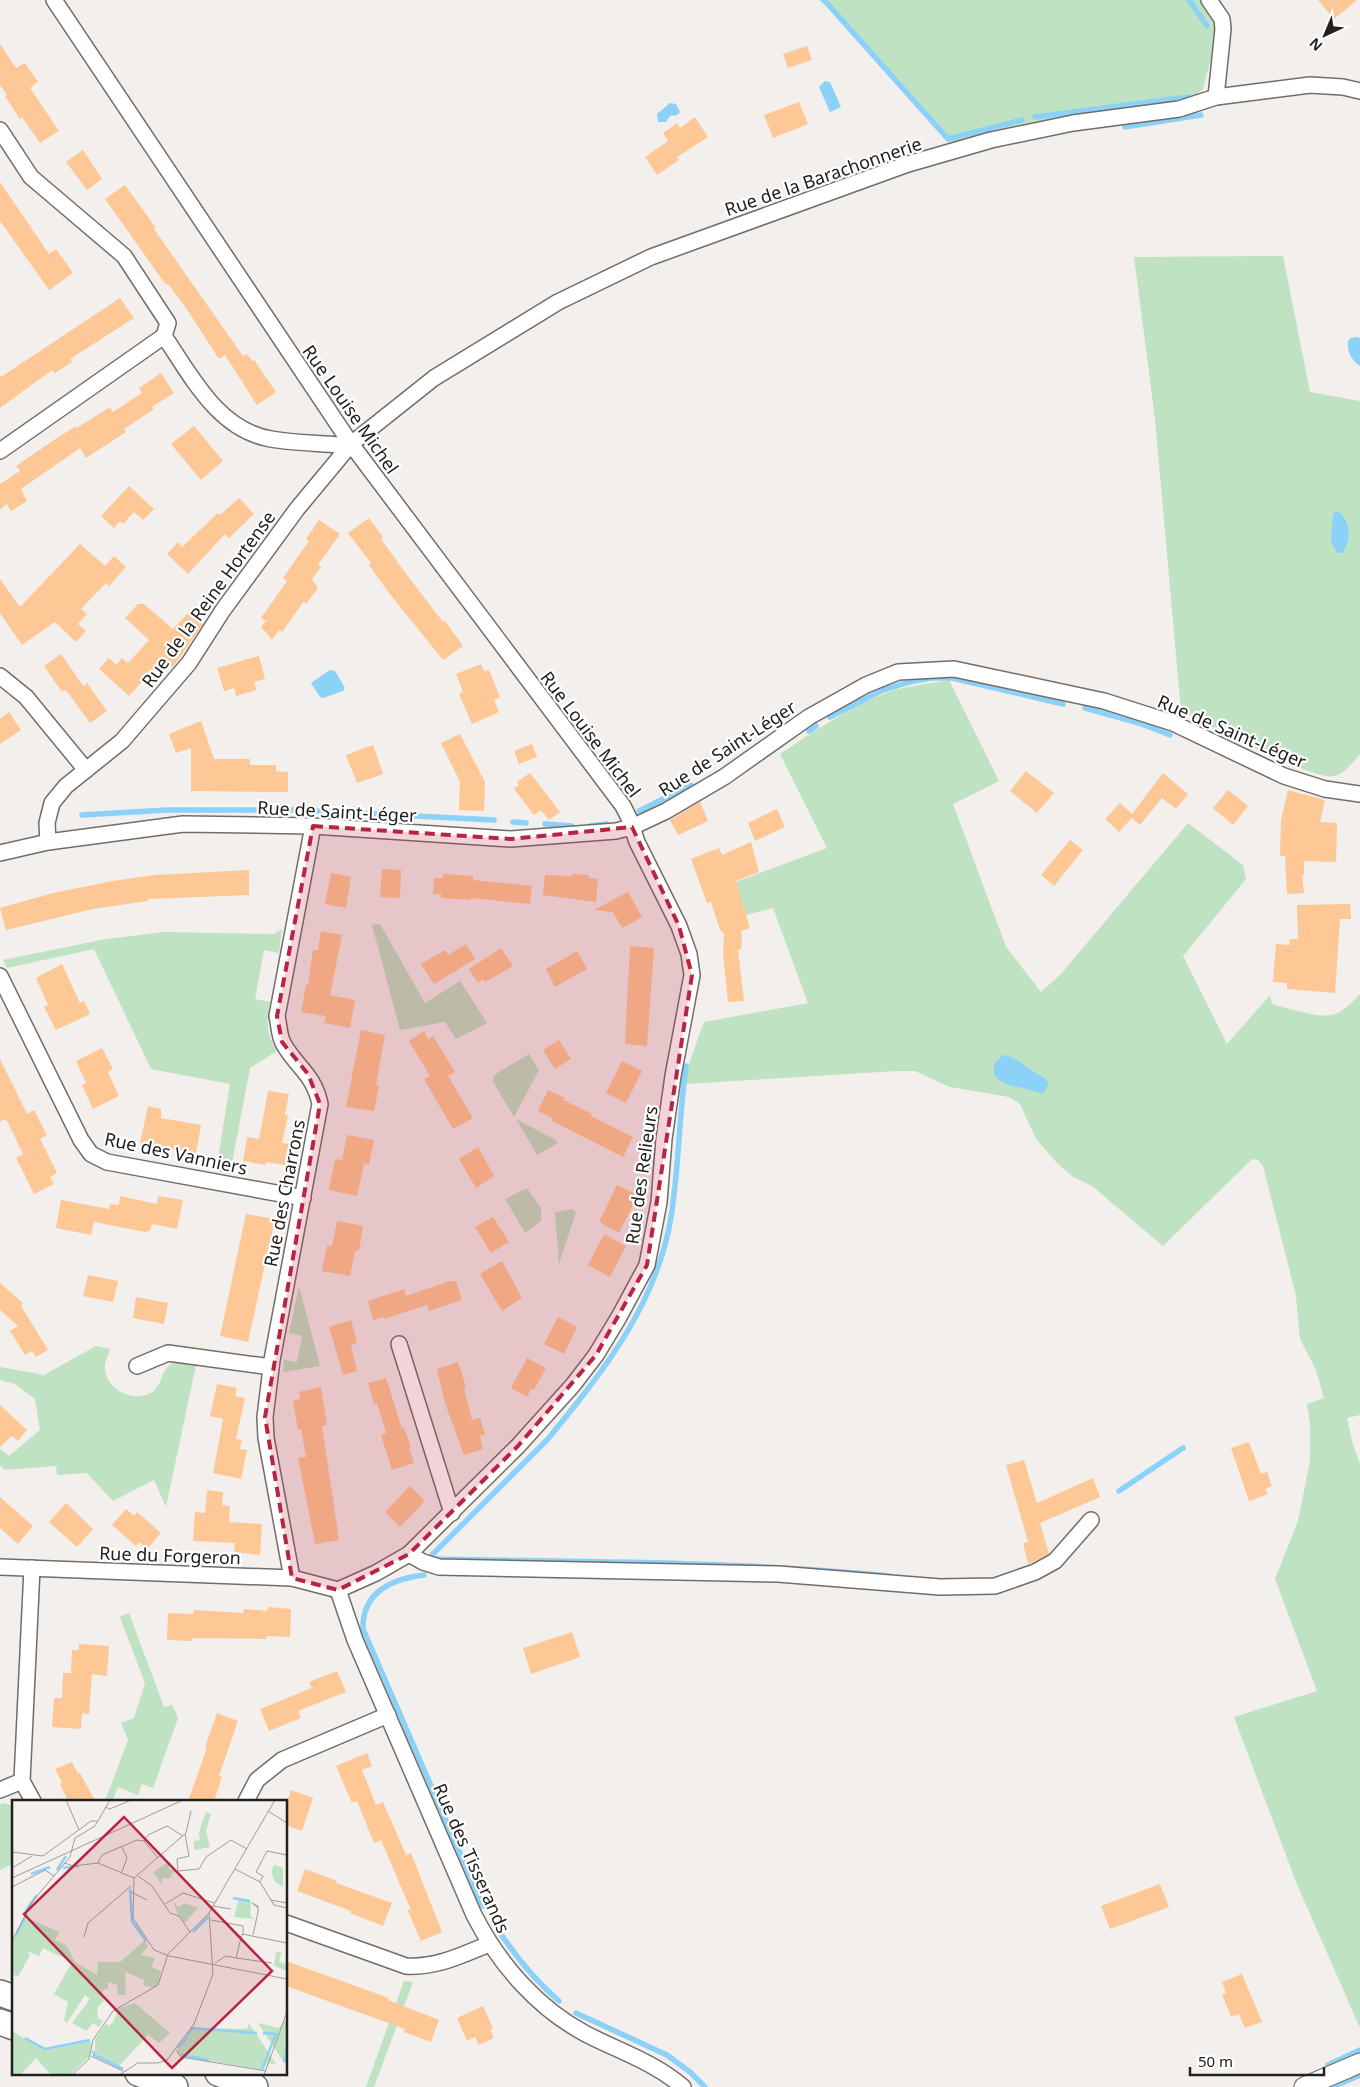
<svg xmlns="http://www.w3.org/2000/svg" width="1360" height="2087" font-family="'Noto Sans',sans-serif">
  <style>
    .green { fill: #bee2c2 }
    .water { fill: #8bd1f8 }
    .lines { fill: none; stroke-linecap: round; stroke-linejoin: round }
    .stream { stroke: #8bd1f8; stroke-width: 5.5 }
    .building { fill: #fdc895 }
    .minor-casing { stroke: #716d6a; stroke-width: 18 }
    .tertiary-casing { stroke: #716d6a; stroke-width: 21 }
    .trunk-casing { stroke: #716d6a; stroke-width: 28 }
    .minor { stroke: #fff; stroke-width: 15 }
    .tertiary { stroke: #fff; stroke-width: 19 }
    .trunk { stroke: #fff; stroke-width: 25 }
    .marked { fill: #b72540; fill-opacity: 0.2; stroke: #b72540; stroke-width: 4; stroke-dasharray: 10 6; stroke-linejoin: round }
    .labels { text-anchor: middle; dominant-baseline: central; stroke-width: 4.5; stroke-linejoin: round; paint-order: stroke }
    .street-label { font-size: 18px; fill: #21201f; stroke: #fff }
    .inset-river { fill: none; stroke: #8bd1f8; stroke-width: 2.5 }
    .inset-road { fill: none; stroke: #9f9c9a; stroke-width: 1 }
    .view { fill: #b72540; fill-opacity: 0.15; stroke: #b72540; stroke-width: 2.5 }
    .inset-edge { fill: none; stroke: #21201f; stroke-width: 2.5 }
  </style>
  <rect width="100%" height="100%" fill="#f3efec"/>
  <g class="green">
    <polygon points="819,0 1204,0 1220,23 1203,89 1179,109 957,150 847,25"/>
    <path d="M1283,256l27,136 50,9v353c-8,8 -13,18 -25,22 -21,6 -129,-53 -154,-65l-26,-292 -21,-162z"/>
    <path d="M949,680l50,101 -46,23 53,143 35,45 20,-18 127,-151 55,42 3,14 -63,77 44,88 43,-49 2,9c16,4 44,14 59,11 12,-2 21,-13 29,-21v421l-13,3 6,27 7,19v564l-64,-146 -62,-165 83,-26 -42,-112 23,-58 12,-60v-38l-3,-19 17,-6 -8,-28 -16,-31 -4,-43 -33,-130 -5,-6 -6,-1 -89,87 -71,-60 -19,-9 -16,-14 -21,-24 -16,-35 -11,-7 -59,-10 -35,-16h-18l-212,13 2,-15 17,-47 104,-19 -35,-95 -27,7 -3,-11 -10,2 -5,-21 99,-37 -47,-94c33,-22 68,-46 106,-61 20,-7 42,-9 63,-13z"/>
    <polygon points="380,924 425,1003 460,981 487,1023 456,1039 445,1022 400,1030 372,925"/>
    <path d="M282,929l-3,24 -15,-3 -9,49 15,3c-3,21 -5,30 7,49l-27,17 -20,106 -14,-3 14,-87 -79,-15 -57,-120 -87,19 -4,-8 103,-21 58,-7 110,2z"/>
    <polygon points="529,1054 539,1070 514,1117 493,1082 494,1075"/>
    <polygon points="516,1119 556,1140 558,1143 537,1155"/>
    <polygon points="527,1188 541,1208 541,1221 525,1233 505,1199"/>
    <polygon points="572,1209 576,1212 559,1264 555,1212"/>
    <polygon points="299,1286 320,1366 283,1372 284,1360 297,1362 302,1336 289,1333"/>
    <path d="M96,1346l14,3c-1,5 -4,10 -5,15 -2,24 26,39 46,29 12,-7 10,-25 22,-30 7,-3 16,0 23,2l-30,142 -12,-27 -41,21 -26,-28 -30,2 -1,-9 -51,4 -5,-5v-16l9,7 31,-26 -5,-31 -20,-15 -15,-4v-13l44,8z"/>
    <polygon points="129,1613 164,1707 172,1705 178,1718 153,1788 142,1784 138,1795 118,1787 112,1801 105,1801 128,1740 121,1723 134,1718 145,1683 120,1617"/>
    <polygon points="4,1803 14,1806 14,1863 0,1870 0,1804"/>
    <polygon points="404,1981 413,1982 374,2087 366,2087"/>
  </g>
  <g class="water">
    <polygon points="825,81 830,82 841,107 830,112 819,87"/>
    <polygon points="670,103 676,104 680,112 677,115 670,116 666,122 658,122 657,114"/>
    <path d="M1356,337l4,1v28c-9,-6 -13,-14 -12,-25l3,-3z"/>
    <path d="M1337,511c14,8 15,30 5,42h-5l-6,-11 2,-28z"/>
    <polygon points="330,670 335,671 345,688 343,691 323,698 320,697 311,683"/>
    <path d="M1003,1055c14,2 20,10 31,17 7,4 11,5 15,12l-5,9c-8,0 -13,-3 -20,-5 -13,-2 -20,-3 -30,-13v-11z"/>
  </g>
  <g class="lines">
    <g class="stream">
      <polyline points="824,0 948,139 1022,120"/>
      <polyline points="1189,0 1207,26"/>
      <polyline points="1035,117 1189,97"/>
      <polyline points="1125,127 1201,115"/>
      <polyline points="1085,708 1139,723 1170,735"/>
      <polyline points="830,717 883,690 909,682 931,678 952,678 1063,704"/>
      <polyline points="809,731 816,726"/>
      <polyline points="317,811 494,820"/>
      <polyline points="639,811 691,785"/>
      <polyline points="82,815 167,810 294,810"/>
      <polyline points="513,822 526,823"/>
      <polyline points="545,824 572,826"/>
      <polyline points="590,826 607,824"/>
      <polyline points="1119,1491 1183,1448"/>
      <path d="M436,1559c151,3 303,2 453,17"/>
      <path d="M435,1560l-3,-5 115,-115c55,-67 110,-135 124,-223 8,-50 8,-101 15,-151"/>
      <path d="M424,1575c-32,4 -62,17 -61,54l120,277"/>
      <path d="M493,1922c19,30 39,56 66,79"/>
      <polyline points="576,2013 667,2055 690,2072 705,2087"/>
      <polyline points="1328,2065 1360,2050"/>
      <polyline points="1333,2087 1360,2075"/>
    </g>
  </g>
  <g class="building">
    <polygon points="1318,0 1357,0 1334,19"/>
    <polygon points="0,44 16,68 25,63 38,82 30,88 59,131 40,143 22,117 20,119 5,96 7,95 0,85"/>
    <polygon points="807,46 812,60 788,68 783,54"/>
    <polygon points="799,102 808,124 773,138 764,115"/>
    <polygon points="695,117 708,137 677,157 679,160 657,175 645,157 668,141 663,133 677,123 680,128"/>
    <polygon points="83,150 102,179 87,190 66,162"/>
    <polygon points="0,182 49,254 56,249 73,273 49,290 0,221"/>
    <polygon points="125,185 156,228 154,229 243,356 247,354 252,361 254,360 276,392 257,405 225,355 219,359 186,308 168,284 166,285 105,199"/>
    <polygon points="120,298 134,318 70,359 72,362 55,373 52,370 0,408 0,375 1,377"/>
    <polygon points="161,373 174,393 152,407 154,409 124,429 126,432 86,458 80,448 21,489 27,501 11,511 7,504 0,509 0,484 20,471 16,466 54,440 76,426 77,428 110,407 113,412 142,393 139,388"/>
    <polygon points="194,426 223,461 201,480 171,444"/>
    <polygon points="129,486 154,509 143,520 134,512 123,524 120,521 114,528 101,516"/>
    <polygon points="239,498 254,514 229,538 225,534 188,574 167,554 178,542 182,547 218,513 220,515"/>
    <polygon points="369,518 383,537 381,539 407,575 443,622 445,621 463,646 443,660 389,593 369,565 371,563 348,533"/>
    <polygon points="319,520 340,534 318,565 321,567 312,579 318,588 306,604 304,601 282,632 279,630 272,640 261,627 266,621 261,618 287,581 283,578 309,541 306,539"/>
    <polygon points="80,544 105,566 114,556 126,567 109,586 106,583 81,609 87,614 78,624 86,631 76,642 55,622 22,645 0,613 0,579 20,607"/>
    <polygon points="138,604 144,604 173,629 190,611 203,624 173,667 163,658 129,696 99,669 109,658 116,665 122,658 128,663 149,640 125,618"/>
    <polygon points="61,654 84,687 87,683 107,711 90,723 66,690 62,692 44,666"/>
    <polygon points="259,656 265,679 254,682 257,690 236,696 234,688 224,691 217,668"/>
    <polygon points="481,664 484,671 489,670 500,697 494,700 499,712 472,724 459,694 463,692 456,674"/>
    <polygon points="9,712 21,730 0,744 0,719"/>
    <polygon points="201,721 214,759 250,759 250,765 276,765 276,771 288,772 288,792 191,791 191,748 176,753 169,734"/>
    <polygon points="460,734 485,782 484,811 459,810 460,782 441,743"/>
    <polygon points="532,744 537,757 519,764 514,751"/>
    <polygon points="373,745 383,774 357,783 346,755"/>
    <polygon points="1026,771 1054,793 1037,813 1010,791"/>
    <polygon points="530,773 560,812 549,820 541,810 534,815 514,789 519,785 517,782"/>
    <polygon points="1163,773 1188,794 1176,809 1162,798 1140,825 1132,818 1119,832 1105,819 1120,803 1132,814"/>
    <polygon points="1228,790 1248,806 1233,825 1213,808"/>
    <polygon points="1288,790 1325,800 1320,822 1337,823 1336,862 1304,861 1304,875 1302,875 1304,893 1287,894 1285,856 1280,856 1281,820"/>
    <polygon points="700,802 708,821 678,835 670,820"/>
    <polygon points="777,809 785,827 755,841 748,823"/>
    <polygon points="1070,840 1083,850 1054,886 1041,875"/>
    <polygon points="751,842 759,872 736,881 750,928 741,931 742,936 741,949 738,950 744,1001 728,1002 723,953 724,933 720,930 711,902 707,903 691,859 719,848 722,855"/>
    <polygon points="382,869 401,870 400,898 380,897"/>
    <polygon points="249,870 249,895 148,899 148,901 93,909 6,930 0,908 53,893 113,881 154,875"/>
    <polygon points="331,873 351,877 346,908 325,904"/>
    <polygon points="443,874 473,876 473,880 532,886 530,904 471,898 471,900 441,898 441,894 433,894 434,878 443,878"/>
    <polygon points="572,874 589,875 589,878 598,879 596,902 543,895 545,875 572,876"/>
    <polygon points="628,892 642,917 622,928 613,912 594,910"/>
    <polygon points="1350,904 1351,919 1340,919 1335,993 1287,989 1287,983 1273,982 1276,944 1289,945 1290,939 1298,939 1297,905"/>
    <polygon points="321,931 342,935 330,995 355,1000 350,1028 324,1023 326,1016 301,1012 306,985 308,985 313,950 318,950"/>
    <polygon points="466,944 475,959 434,984 421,964 445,950 448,955"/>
    <polygon points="630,946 654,948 647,1046 625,1044"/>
    <polygon points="501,948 513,966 485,982 483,979 478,983 469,969"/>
    <polygon points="577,951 587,969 555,987 546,969"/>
    <polygon points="62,964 80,1003 84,1001 90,1014 56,1030 44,1007 48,1005 36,978"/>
    <polygon points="361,1030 385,1035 376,1085 379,1086 374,1111 346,1107"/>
    <polygon points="424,1031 428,1039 433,1036 455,1072 448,1076 473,1118 453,1129 424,1079 430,1076 409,1041"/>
    <polygon points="559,1040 571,1059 555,1069 543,1050"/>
    <polygon points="102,1048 113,1069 108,1072 119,1096 93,1109 82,1085 86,1083 76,1061"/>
    <polygon points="0,1059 27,1114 34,1110 47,1135 40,1139 57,1173 50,1177 54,1184 34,1194 16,1158 23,1154 6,1119 0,1122"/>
    <polygon points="622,1061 642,1071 626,1103 606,1093"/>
    <polygon points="548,1090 565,1098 563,1100 592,1114 591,1116 633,1137 623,1157 552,1121 553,1118 538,1111"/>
    <polygon points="268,1091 289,1094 285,1115 288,1115 282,1143 289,1144 285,1165 266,1162 265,1165 243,1161 247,1137 259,1139"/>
    <polygon points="148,1106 161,1109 161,1118 201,1125 196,1154 140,1143"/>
    <polygon points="347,1135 374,1140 369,1165 364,1164 357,1196 329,1190 335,1159 342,1160"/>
    <polygon points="478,1147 494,1176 476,1188 459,1159"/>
    <polygon points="617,1185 638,1195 619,1233 599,1222"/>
    <polygon points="120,1196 157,1204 158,1196 183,1200 177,1229 152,1224 150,1231 145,1232 94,1222 91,1235 56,1228 61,1200 109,1209 110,1204 119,1205"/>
    <polygon points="246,1214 275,1219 248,1342 220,1336"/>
    <polygon points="493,1217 509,1242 491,1253 475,1227"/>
    <polygon points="337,1221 363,1226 359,1251 355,1251 350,1276 322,1271 327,1246 332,1246"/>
    <polygon points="604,1234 626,1246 610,1277 588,1265"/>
    <polygon points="502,1261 522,1298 502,1311 480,1274"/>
    <polygon points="88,1275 118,1281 113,1302 83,1296"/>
    <polygon points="450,1281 456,1281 462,1300 429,1311 427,1305 384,1319 383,1317 373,1320 368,1301 404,1289 406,1296"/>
    <polygon points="0,1283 23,1303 21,1306 48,1350 36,1357 32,1351 25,1355 10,1331 18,1326 0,1310"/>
    <polygon points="136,1297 168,1303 164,1324 133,1318"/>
    <polygon points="558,1317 577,1327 564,1354 544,1344"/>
    <polygon points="351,1320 357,1343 351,1345 357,1371 343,1375 329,1327"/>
    <polygon points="527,1358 546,1368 534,1390 531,1389 527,1397 511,1388"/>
    <polygon points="458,1362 466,1387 464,1388 472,1420 480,1418 485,1434 480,1436 483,1449 464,1455 445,1403 437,1369"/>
    <polygon points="386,1378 402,1429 404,1428 411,1447 409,1448 414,1463 392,1470 381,1435 386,1433 377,1403 374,1404 368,1383"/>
    <polygon points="217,1384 237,1388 235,1396 245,1398 236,1439 242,1440 240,1449 247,1450 241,1479 213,1473 223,1419 210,1416"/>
    <polygon points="321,1387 327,1425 322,1426 339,1540 315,1544 298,1458 306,1457 301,1429 298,1430 293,1400 300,1399 299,1392"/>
    <polygon points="0,1405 27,1430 18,1441 12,1436 0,1447"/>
    <polygon points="1249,1442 1261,1474 1267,1472 1272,1486 1265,1489 1268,1494 1249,1501 1231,1448"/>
    <polygon points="1024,1460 1037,1503 1093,1478 1100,1497 1040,1523 1049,1554 1028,1564 1023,1543 1028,1542 1006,1465"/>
    <polygon points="410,1486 425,1501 400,1527 385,1512"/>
    <polygon points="207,1490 223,1492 222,1505 230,1506 229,1522 262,1524 260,1555 234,1552 235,1543 193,1541 195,1512 205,1513"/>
    <polygon points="0,1497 33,1526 18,1544 0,1528"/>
    <polygon points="66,1503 93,1529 77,1547 49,1522"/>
    <polygon points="126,1509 134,1516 137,1512 161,1533 147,1549 139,1542 136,1546 112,1525"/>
    <polygon points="268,1607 291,1609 290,1637 267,1636 266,1639 193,1638 192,1641 167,1640 168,1613 193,1614 194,1610 243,1613 244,1609 267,1611"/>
    <polygon points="572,1632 580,1657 531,1674 523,1648"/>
    <polygon points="79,1644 109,1646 107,1676 92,1674 89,1714 82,1713 81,1729 52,1727 54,1698 62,1698 63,1673 71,1673 72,1650 79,1650"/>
    <polygon points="337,1671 346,1692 298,1711 301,1718 269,1731 260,1709 312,1688 309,1682"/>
    <polygon points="217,1713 238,1721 219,1776 222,1777 214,1801 188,1801 207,1748 205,1747"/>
    <polygon points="367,1753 372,1766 362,1770 376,1805 383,1802 406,1855 411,1853 442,1932 421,1941 407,1909 411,1910 381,1840 374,1843 357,1801 352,1803 336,1766"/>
    <polygon points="72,1762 78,1774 80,1773 95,1801 68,1801 60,1784 62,1782 55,1769"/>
    <polygon points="291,1790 313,1798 302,1831 286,1825 286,1805"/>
    <polygon points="305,1869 337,1881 336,1883 392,1903 383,1926 350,1913 351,1911 297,1891"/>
    <polygon points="1160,1884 1169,1907 1110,1929 1101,1906"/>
    <polygon points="286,1961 389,1998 388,2000 439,2020 431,2042 404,2032 405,2029 286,1986"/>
    <polygon points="1242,1974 1262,2022 1245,2028 1239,2014 1231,2017 1222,1994 1226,1993 1222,1982"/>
    <polygon points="483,2006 493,2028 490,2030 494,2038 479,2045 475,2037 467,2041 457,2018"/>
  </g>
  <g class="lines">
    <g class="minor-casing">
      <g id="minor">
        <polyline points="54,0 351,444 623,806 629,818 637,842 679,926 689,954 692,975 673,1076 664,1139 659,1202 647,1265 619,1317 596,1355 573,1385 518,1446 409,1554 376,1573 338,1590"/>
        <polyline points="1209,0 1222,19 1223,29 1216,97"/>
        <polyline points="0,130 31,177 124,256 168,323 164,336"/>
        <path d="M0,451l164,-115c28,41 54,94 107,103 23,4 46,4 69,6l11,-1"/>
        <polyline points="0,676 26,697 86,770"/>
        <polyline points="48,842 47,823 52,803 66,786 122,741 189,663 223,610 297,509 351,444 434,378 558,302 651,257 908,164 991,140 1073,123 1179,109 1216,97 1310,85 1343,87 1360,91"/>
        <polyline points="0,853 48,842 183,824 313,826 511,839 616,831 632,827 666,811 724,777 809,717 866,685 898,672 954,669 1104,701 1173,723 1284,776 1325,789 1360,794"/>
        <polyline points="0,976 81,1140 91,1154 107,1162 303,1198"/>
        <polyline points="399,1344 452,1513"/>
        <polyline points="137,1366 168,1353 271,1367"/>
        <polyline points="409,1554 423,1562 439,1567 778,1574 940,1587 995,1586 1035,1572 1055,1561 1091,1520"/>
        <polyline points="0,1567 292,1578 338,1590"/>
        <polyline points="32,1568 22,1781 33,1801"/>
        <path d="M292,1578l-26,-140 -1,-21 7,-57 48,-256c-6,-30 -24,-37 -37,-61 -4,-7 -4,-19 -6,-27l36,-190"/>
        <path d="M338,1590l17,50 119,275c25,49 63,93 112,119 33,17 68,28 97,53"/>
        <polyline points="0,1790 22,1781"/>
        <polyline points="246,1801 257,1780 282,1760 388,1715"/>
        <path d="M286,1923l120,43c30,2 56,-11 83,-22"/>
      </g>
    </g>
    <g class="tertiary-casing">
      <polyline id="tertiary" points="1304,2087 1360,2063"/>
    </g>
    <g class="trunk-casing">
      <g id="trunk">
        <polyline points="0,1993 14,1998"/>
        <polyline points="0,2022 14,2027"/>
        <polyline points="138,2073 175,2087"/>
        <polyline points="218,2073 255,2087"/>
      </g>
    </g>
    <use href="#minor" class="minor"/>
    <use href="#tertiary" class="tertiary"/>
    <use href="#trunk" class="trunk"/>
  </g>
  <path class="marked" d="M313,826l198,13 121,-12 47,99 13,49 -45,290 -51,90 -78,91 -109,108 -71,36 -46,-12 -27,-161 55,-313 -12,-30 -26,-32 -5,-26z"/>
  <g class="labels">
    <g class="street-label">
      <text transform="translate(823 176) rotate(-19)">Rue de la Barachonnerie</text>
      <text transform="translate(351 409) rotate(55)">Rue Louise Michel</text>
      <text transform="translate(208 599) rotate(-54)">Rue de la Reine Hortense</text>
      <text transform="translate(1232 731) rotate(23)">Rue de Saint-Léger</text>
      <text transform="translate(591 734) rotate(53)">Rue Louise Michel</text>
      <text transform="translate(727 748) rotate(-33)">Rue de Saint-Léger</text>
      <text transform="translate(337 811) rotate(3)">Rue de Saint-Léger</text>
      <text transform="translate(176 1153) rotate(12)">Rue des Vanniers</text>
      <text transform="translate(641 1175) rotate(-82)">Rue des Relieurs</text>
      <text transform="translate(284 1193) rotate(-79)">Rue des Charrons</text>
      <text transform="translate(170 1555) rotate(2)">Rue du Forgeron</text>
      <text transform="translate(472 1858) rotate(66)">Rue des Tisserands</text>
    </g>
  </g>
  <g transform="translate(12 1800)">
    <rect width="275" height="275" fill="#f3efec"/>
    <path d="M194,12l5,2 -5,17 4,16 -16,3v-9l6,-1 -1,-8zM155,63h5l-4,6 7,1 -6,9 -6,-1 -2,6 -8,-12zM262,65l9,3v19l-8,-5 -4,-10zM227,99l12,2 -1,15 5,3 -21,-2zM161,100l5,7 7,-4 13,5 6,-7 -19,22 -8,-10zM13,117l34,15 -4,8 11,5 9,17 22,13 1,-13h22l25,-22 3,6 -7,9 14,3 -4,9 10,4 -3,12 -4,5 -11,-3 1,-5 -19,-8 1,23h-8l-1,-10 -9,-3v6l-6,3 2,9 -7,8 1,10 5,3 -4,6 -6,-4 -7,8 -14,-8 18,-24 -5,-4 -18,28 -3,-3 4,-18 -14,-8 18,-32 -29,-14 -4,8 -12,-5 3,4 -12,22 -6,-3v-33zM264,152h5l-2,10 8,2v7l-13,-5zM123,203l35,30 -11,10 -11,-8 -29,31 -24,-11v-16l11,-16 3,3 4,-4 6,-14zM272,221l3,1v45l-29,-44 21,5zM237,223l27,41 -8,-1 -5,7 -82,-14 -4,-6 14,-22 56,1zM0,231l33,19 46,-9 -1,15 -20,19h-19l-15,-17 -16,17h-8z" fill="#bee2c2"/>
    <path class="inset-river" d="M51,68l16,-2M45,70l9,-14M19,74l19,-7M118,89l2,32 14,20M221,98l17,3M14,110l11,-15M181,132l15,-15M4,135l11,-21M176,235l4,-7 65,5M13,238l20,11 45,-9M166,248l10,-12M81,251l1,4 29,14M169,255l28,5M272,262l3,-15M250,269l14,-35 -13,-1"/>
    <path class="inset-road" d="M54,0l13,30M93,7l5,2 21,-9M256,11l19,12M173,34l4,22 -12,3 1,12 21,-2 7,-12 25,-17 16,9M132,41l4,-6 19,-9 16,10M0,52l31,4 48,-35h6M53,63l8,3 25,-3 36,15M86,63l4,-8 35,-15 7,1 14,17M0,68l20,-12M223,69l25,13 14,23 13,3M110,72l5,-14 -5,-11M126,76l14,10 18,27 9,3 11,16M0,78l171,-78M122,78l-1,40 21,32 15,6 118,23M122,78l52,-45 5,-22M248,82l3,-6 -7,-4 11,-21 20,4M0,87l33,-17 9,6M119,92l16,8M258,100l17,3M153,104l18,-11 31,10M201,106l18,3M199,120l32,6v8M241,135l5,-23v-6l-6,-3 6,5M72,137l4,-14 43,-37M0,141l20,-39 38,-45 5,-19 20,-12 15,-26M224,158l36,5M203,163l11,-7 10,2 6,-24 45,9M164,250l5,7 85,14M79,256l32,15M60,275l17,-16 4,-19 20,-29 45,-26 10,-31 41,-41 66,-113M107,275l19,-12h20l9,-3 27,-36 19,-50 -4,-61M252,275l23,-63"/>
    <path class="view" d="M112,17l148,154 -100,97 -148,-154z"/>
    <rect width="275" height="275" class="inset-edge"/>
  </g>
  <g transform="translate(1325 35) rotate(224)" stroke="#ffffff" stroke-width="4" paint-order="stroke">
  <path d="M0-4L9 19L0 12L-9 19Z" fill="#21201f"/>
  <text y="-8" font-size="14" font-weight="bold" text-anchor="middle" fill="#21201f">N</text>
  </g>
  <path d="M1190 2067v8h134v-8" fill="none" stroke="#21201f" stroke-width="2.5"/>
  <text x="1198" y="2067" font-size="15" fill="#21201f" stroke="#ffffff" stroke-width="4" paint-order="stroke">50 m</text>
</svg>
